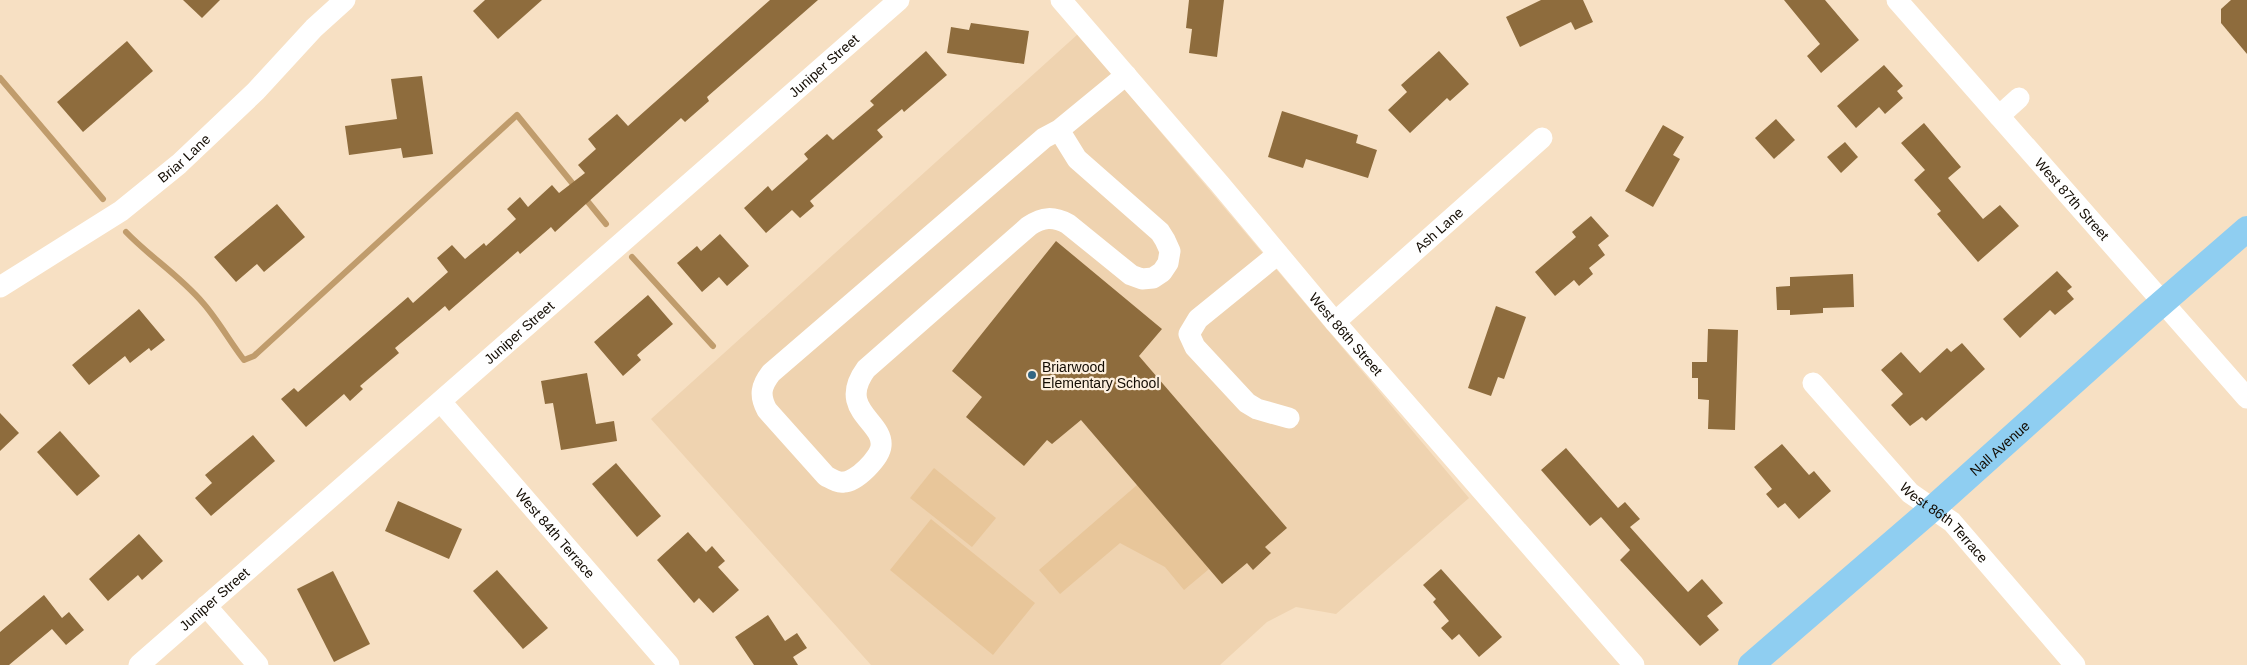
<svg xmlns="http://www.w3.org/2000/svg" width="2247" height="665" font-family="Helvetica,sans-serif">
  <style>
    .built { fill: #efd3b0 }
    .green { fill: #e8c69a }
    .lines { fill: none; stroke-linecap: round; stroke-linejoin: round }
    .stream { stroke: #c09c6c; stroke-width: 6 }
    .building { fill: #8e6c3d }
    .minor { stroke: #fff; stroke-width: 21 }
    .major { stroke: #8fcef1; stroke-width: 26 }
    .poi-dot { fill: #336683; stroke: #fdefde; stroke-width: 2 }
    .labels { text-anchor: middle; dominant-baseline: central; stroke-width: 4.5; stroke-linejoin: round; paint-order: stroke }
    .street-label { font-size: 14px; fill: #130c03; stroke: #fdefde }
    .poi-label { font-size: 14px; fill: #130c03; stroke: #fdefde; text-anchor: start }
  </style>
  <rect width="100%" height="100%" fill="#f7e0c3"/>
  <polygon class="built" points="1078,34 1469,498 1336,614 1296,607 1267,622 1220,665 871,665 651,419"/>
  <g class="green">
    <polygon points="934,468 996,518 972,547 910,498"/>
    <polygon points="1137,485 1209,569 1184,590 1165,567 1120,543 1060,594 1039,570"/>
    <polygon points="931,519 1035,603 993,655 890,570"/>
  </g>
  <g class="lines">
    <g class="stream">
      <polyline points="0,78 103,199"/>
      <polyline points="584,197 606,224"/>
      <path d="M126,232c24,25 54,44 77,71 15,17 27,39 41,57l10,-4 263,-241 60,74"/>
      <polyline points="632,257 713,346"/>
    </g>
  </g>
  <g class="building">
    <polygon points="183,0 220,0 202,18"/>
    <polygon points="485,0 542,0 498,39 473,11"/>
    <polygon points="770,0 818,0 707,97 709,101 685,122 681,118 555,232 551,227 520,254 518,251 449,311 445,306 395,348 399,353 360,386 363,389 350,401 344,394 306,427 281,399 294,388 298,392 408,297 413,303 448,272 437,258 452,245 465,259 484,243 486,246 516,219 507,209 520,197 528,207 552,185 559,193 585,173 578,165 596,149 588,139 617,114 628,126"/>
    <polygon points="1189,0 1224,0 1217,57 1189,53 1192,29 1186,28"/>
    <polygon points="1541,0 1583,0 1593,22 1575,30 1571,22 1520,47 1506,17"/>
    <polygon points="1784,0 1825,0 1859,40 1821,73 1807,56 1820,44"/>
    <polygon points="2231,0 2247,0 2247,54 2221,23 2221,9"/>
    <polygon points="971,23 1029,31 1024,64 947,53 951,27 969,30"/>
    <polygon points="127,41 153,71 83,132 57,102"/>
    <polygon points="926,51 947,75 904,112 902,109 877,130 883,137 810,201 814,206 800,218 792,210 766,233 744,208 768,186 772,191 808,159 804,154 827,134 833,140 874,105 870,101"/>
    <polygon points="1439,51 1469,84 1450,101 1447,98 1410,133 1388,110 1407,92 1401,85"/>
    <polygon points="1884,65 1903,86 1897,91 1903,98 1885,114 1879,107 1856,128 1837,106"/>
    <polygon points="422,76 433,154 403,158 401,148 349,155 345,126 397,119 391,79"/>
    <polygon points="1282,111 1358,135 1356,143 1377,150 1368,178 1306,159 1303,168 1268,157"/>
    <polygon points="1776,119 1795,140 1774,159 1755,138"/>
    <polygon points="1924,123 1961,167 1948,178 1983,219 2000,205 2019,226 1978,262 1937,214 1941,211 1914,180 1925,170 1901,143"/>
    <polygon points="1663,125 1684,137 1673,155 1680,159 1653,207 1625,191"/>
    <polygon points="1845,142 1858,157 1841,173 1827,157"/>
    <polygon points="277,204 305,237 264,272 257,264 236,282 214,257"/>
    <polygon points="1591,216 1609,236 1598,245 1605,255 1589,268 1593,274 1579,286 1574,280 1555,296 1535,272 1576,237 1572,232"/>
    <polygon points="720,234 749,266 727,286 719,277 702,292 677,263 697,246 701,251"/>
    <polygon points="1056,241 1162,329 1139,356 1287,528 1265,547 1271,553 1253,570 1247,563 1222,584 1081,420 1052,444 1047,440 1024,466 966,417 982,397 952,371"/>
    <polygon points="2057,271 2072,287 2067,291 2074,299 2055,315 2050,310 2020,338 2003,319"/>
    <polygon points="1853,274 1854,307 1823,308 1823,313 1790,315 1790,310 1777,310 1776,287 1790,286 1790,277"/>
    <polygon points="648,295 673,324 637,355 641,360 623,376 594,342"/>
    <polygon points="1496,306 1526,317 1504,379 1498,377 1491,396 1468,388"/>
    <polygon points="139,309 165,340 151,351 149,348 130,363 125,356 89,385 72,365"/>
    <polygon points="1708,329 1738,330 1735,430 1708,429 1709,400 1698,399 1698,378 1692,378 1692,362 1707,362"/>
    <polygon points="1962,343 1985,369 1926,421 1922,417 1910,426 1891,405 1903,394 1881,370 1901,352 1920,373 1947,348 1951,352"/>
    <polygon points="587,373 596,424 614,421 617,441 561,450 553,403 545,404 541,381"/>
    <polygon points="0,413 19,433 0,451"/>
    <polygon points="60,431 100,476 77,496 37,452"/>
    <polygon points="253,435 275,461 211,516 195,498 212,483 205,475"/>
    <polygon points="1782,444 1809,475 1814,471 1831,491 1799,519 1785,503 1778,508 1766,494 1772,489 1754,467"/>
    <polygon points="1566,448 1618,508 1625,502 1640,519 1630,527 1688,592 1702,579 1723,603 1707,616 1719,630 1700,646 1620,560 1630,550 1601,517 1590,526 1541,470"/>
    <polygon points="616,463 661,516 637,537 592,484"/>
    <polygon points="398,501 462,529 449,559 385,531"/>
    <polygon points="688,532 706,552 712,546 725,561 718,567 739,590 713,613 699,598 694,603 657,560"/>
    <polygon points="139,534 163,561 142,580 138,575 108,601 89,579"/>
    <polygon points="1441,569 1502,637 1479,657 1459,634 1452,640 1441,628 1449,621 1433,602 1436,599 1423,585"/>
    <polygon points="497,570 548,628 523,649 473,591"/>
    <polygon points="333,571 370,644 334,662 297,589"/>
    <polygon points="44,595 62,618 69,612 84,630 66,645 52,629 9,665 0,665 0,632"/>
    <polygon points="768,615 785,641 797,633 807,648 793,657 798,665 754,665 735,637"/>
  </g>
  <g class="lines">
    <g class="minor">
      <path id="s1" d="M1061,0l158,183 116,139 299,343"/>
      <path id="s2" d="M1897,0l350,398"/>
      <polyline points="1999,116 2019,98"/>
      <path d="M1059,130l18,29 83,73 5,8 5,11 -2,12 -6,9 -9,6 -11,1 -11,-4 -63,-51c-15,-8 -25,-7 -39,2l-163,143c-30,41 18,52 15,77 -1,12 -25,36 -37,36 -7,1 -12,-3 -18,-6l-59,-66c-8,-15 -6,-24 4,-37l273,-235 15,-8 67,-55"/>
      <polyline points="1278,254 1198,319 1189,334 1195,347 1247,403 1257,409 1289,418"/>
      <path id="s3" d="M0,287l121,-76 58,-47 77,-73 58,-63 31,-28"/>
      <path id="s4" d="M1335,322l207,-184"/>
      <path id="s5" d="M1813,383l97,110 42,29 123,143"/>
      <path id="s6" d="M441,402l228,263"/>
      <polyline points="206,606 258,665"/>
      <path id="s7" d="M139,665l760,-665"/>
    </g>
    <path class="major" id="s8" d="M1751,665l181,-156 215,-193 100,-87"/>
  </g>
  <circle class="poi-dot" cx="1032" cy="375" r="5"/>
  <g class="labels">
    <g class="street-label">
      <text stroke="none"><textPath href="#s7" startOffset="910">Juniper Street</textPath></text>
      <text stroke="none"><textPath href="#s3" startOffset="225">Briar Lane</textPath></text>
      <text stroke="none"><textPath href="#s2" startOffset="265">West 87th Street</textPath></text>
      <text stroke="none"><textPath href="#s4" startOffset="139">Ash Lane</textPath></text>
      <text stroke="none"><textPath href="#s7" startOffset="505">Juniper Street</textPath></text>
      <text stroke="none"><textPath href="#s1" startOffset="439">West 86th Street</textPath></text>
      <text stroke="none"><textPath href="#s8" startOffset="330">Nall Avenue</textPath></text>
      <text stroke="none"><textPath href="#s5" startOffset="192">West 86th Terrace</textPath></text>
      <text stroke="none"><textPath href="#s6" startOffset="174">West 84th Terrace</textPath></text>
      <text stroke="none"><textPath href="#s7" startOffset="100">Juniper Street</textPath></text>
    </g>
    <g class="poi-label">
      <text x="1042" y="367">Briarwood<tspan x="1042" dy="16">Elementary School</tspan></text>
    </g>
  </g>
</svg>
